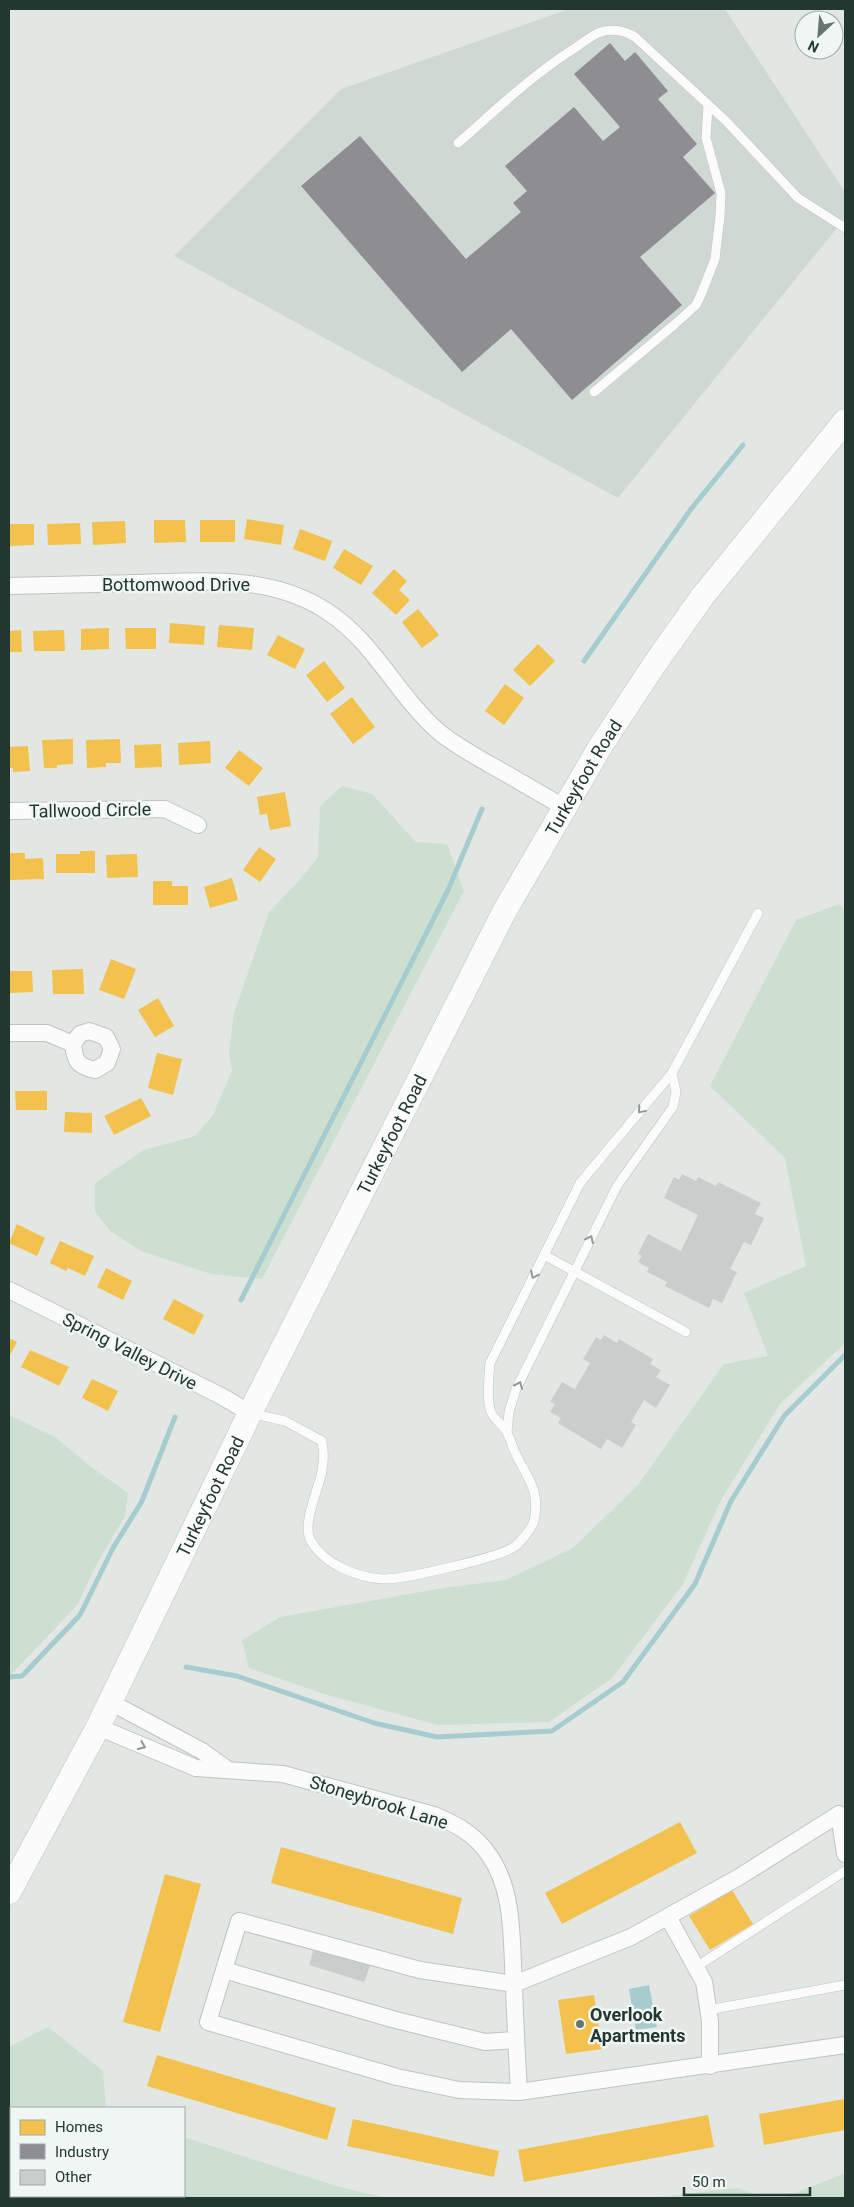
<svg xmlns="http://www.w3.org/2000/svg" width="854" height="2207" font-family="Roboto,sans-serif">
  <style>
    .built { fill: #d0d8d4 }
    .green { fill: #cddfd1 }
    .water { fill: #a7ccd0 }
    .homes { fill: #f2c14e }
    .industry { fill: #8d8d92 }
    .lines { fill: none; stroke-linecap: round; stroke-linejoin: round }
    .stream { stroke: #a7ccd0; stroke-width: 5 }
    .building { fill: #c9cecc }
    .service-casing { stroke: #bfc4c1; stroke-width: 10 }
    .minor-casing { stroke: #bfc4c1; stroke-width: 18 }
    .secondary-casing { stroke: #bec4c1; stroke-width: 25 }
    .service { stroke: #fbfbfb; stroke-width: 9 }
    .minor { stroke: #fbfbfb; stroke-width: 16 }
    .secondary { stroke: #fbfbfb; stroke-width: 24 }
    .oneway { stroke: #8f9996 }
    .poi-dot { fill: #667570; stroke: #f0f6f3; stroke-width: 2 }
    .labels { text-anchor: middle; dominant-baseline: central; stroke-width: 5; stroke-linejoin: round; paint-order: stroke }
    .street-label { font-size: 18px; fill: #233731; stroke: #f0f6f3 }
    .poi-label { font-size: 18px; font-weight: bold; fill: #233731; stroke: #f0f6f3; text-anchor: start }
  </style>
  <rect width="100%" height="100%" fill="#e2e7e4"/>
  <polygon class="built" points="569,9 725,9 845,192 845,218 618,498 174,256 341,89"/>
  <g class="green">
    <polygon points="342,786 372,794 416,842 447,844 464,891 262,1279 211,1274 141,1251 110,1231 95,1212 95,1183 144,1150 195,1136 213,1115 232,1071 229,1052 234,1013 269,912 297,883 318,857 320,806"/>
    <polygon points="839,904 845,910 845,1343 780,1404 721,1500 683,1584 612,1678 549,1722 438,1725 324,1694 249,1668 242,1640 280,1617 443,1588 506,1580 573,1548 638,1485 724,1364 768,1356 744,1293 806,1266 785,1158 710,1086 796,920"/>
    <polygon points="9,1415 55,1437 90,1466 128,1493 125,1516 94,1569 78,1604 9,1677"/>
    <polygon points="48,2027 103,2071 106,2108 11,2108 11,2196 184,2196 184,2137 336,2186 387,2198 9,2198 9,2047"/>
    <polygon points="845,2173 845,2198 783,2198"/>
    <polygon points="738,2188 763,2198 648,2198"/>
  </g>
  <polygon class="water" points="649,1985 657,2027 636,2030 629,1989"/>
  <g class="homes">
    <polygon points="247,519 284,525 281,545 244,539"/>
    <polygon points="154,520 185,520 186,542 154,543"/>
    <rect x="200" y="520" width="35" height="22"/>
    <polygon points="125,521 126,543 93,545 92,522"/>
    <polygon points="80,523 81,544 48,545 47,524"/>
    <polygon points="9,524 34,524 34,545 9,546"/>
    <polygon points="300,529 332,541 325,561 293,549"/>
    <polygon points="344,549 373,566 361,585 333,568"/>
    <polygon points="394,569 407,581 399,590 410,600 396,615 372,593"/>
    <polygon points="418,609 439,635 422,648 402,622"/>
    <polygon points="170,623 205,626 204,645 169,643"/>
    <polygon points="219,625 254,628 252,650 217,647"/>
    <polygon points="109,628 109,649 81,650 81,629"/>
    <polygon points="125,628 156,628 156,649 126,649"/>
    <polygon points="21,630 22,652 9,652 9,631"/>
    <polygon points="64,630 65,651 34,651 33,631"/>
    <polygon points="278,635 305,649 295,669 267,655"/>
    <polygon points="538,644 555,661 530,686 513,670"/>
    <polygon points="324,661 345,688 327,702 306,675"/>
    <polygon points="505,684 524,698 504,725 485,711"/>
    <polygon points="352,697 375,727 353,744 330,714"/>
    <polygon points="73,739 73,764 57,765 57,768 44,768 42,740"/>
    <polygon points="120,739 121,763 106,763 106,767 87,768 86,740"/>
    <polygon points="210,741 211,763 179,765 178,743"/>
    <polygon points="161,744 162,767 135,768 134,745"/>
    <polygon points="28,746 30,771 13,772 13,768 9,768 9,747"/>
    <polygon points="239,750 263,768 249,786 225,768"/>
    <polygon points="285,792 291,826 270,830 267,814 260,815 257,797"/>
    <polygon points="259,847 276,859 260,882 243,870"/>
    <polygon points="80,851 95,851 95,873 56,873 56,854 80,854"/>
    <polygon points="9,853 25,853 25,859 43,858 44,879 9,880"/>
    <polygon points="137,854 138,877 107,878 106,855"/>
    <polygon points="232,878 238,900 210,908 204,887"/>
    <polygon points="153,881 172,881 172,886 188,886 188,905 153,905"/>
    <polygon points="111,959 136,969 124,999 99,990"/>
    <polygon points="83,969 84,994 53,994 52,970"/>
    <polygon points="9,971 32,971 33,992 9,993"/>
    <polygon points="158,998 174,1026 155,1037 138,1010"/>
    <polygon points="157,1053 182,1059 173,1095 148,1088"/>
    <polygon points="15,1091 47,1091 47,1110 16,1110"/>
    <polygon points="141,1098 151,1116 114,1135 104,1116"/>
    <polygon points="65,1112 92,1113 92,1133 64,1132"/>
    <polygon points="17,1224 45,1238 37,1256 9,1243"/>
    <polygon points="60,1241 94,1256 85,1276 68,1268 66,1271 50,1263"/>
    <polygon points="106,1268 132,1281 123,1300 97,1287"/>
    <polygon points="174,1299 204,1315 194,1335 163,1319"/>
    <polygon points="9,1338 17,1342 9,1357"/>
    <polygon points="30,1350 69,1367 59,1386 21,1367"/>
    <polygon points="92,1379 118,1391 108,1411 82,1398"/>
    <polygon points="680,1822 697,1853 562,1924 545,1893"/>
    <polygon points="281,1847 462,1898 453,1934 271,1883"/>
    <polygon points="165,1874 201,1884 160,2032 123,2022"/>
    <polygon points="732,1890 753,1924 710,1950 689,1916"/>
    <polygon points="594,1995 602,2049 566,2054 558,2000"/>
    <polygon points="157,2055 336,2108 327,2140 147,2086"/>
    <polygon points="845,2099 845,2130 764,2145 759,2114"/>
    <polygon points="708,2115 714,2147 524,2182 518,2150"/>
    <polygon points="353,2119 499,2151 494,2177 347,2146"/>
  </g>
  <polygon class="industry" points="610,43 625,61 635,52 668,91 658,99 697,144 683,157 715,193 640,257 682,305 572,400 511,329 462,372 301,186 360,136 466,259 521,212 513,203 527,191 505,166 574,107 603,141 620,127 574,74"/>
  <g class="lines">
    <g class="stream">
      <polyline points="584,661 691,509 743,445"/>
      <polyline points="241,1300 448,890 482,809"/>
      <polyline points="186,1667 237,1676 374,1723 437,1737 552,1731 623,1682 695,1584 731,1501 784,1416 845,1355"/>
      <polyline points="9,1677 22,1676 80,1615 113,1548 142,1501 175,1417"/>
      <polyline points="9,2136 11,2137"/>
      <polyline points="178,2196 185,2198"/>
    </g>
  </g>
  <g class="building">
    <polygon points="682,1174 696,1181 698,1177 716,1186 718,1182 761,1203 755,1214 764,1218 751,1245 744,1242 730,1269 737,1272 722,1303 713,1299 709,1308 665,1286 667,1282 647,1272 649,1268 638,1262 642,1256 638,1254 648,1234 681,1251 698,1215 664,1198 674,1177 679,1180"/>
    <polygon points="604,1335 617,1343 619,1339 653,1359 650,1364 661,1370 656,1377 670,1385 656,1408 644,1400 631,1422 636,1425 622,1448 607,1439 601,1449 558,1423 561,1418 550,1412 555,1404 550,1402 562,1382 575,1389 590,1363 583,1359 596,1337 601,1340"/>
    <polygon points="314,1948 370,1966 364,1982 309,1965"/>
  </g>
  <g class="lines">
    <g class="service-casing">
      <g id="service">
        <path d="M458,143c38,-33 74,-68 117,-95 7,-5 15,-11 23,-15 12,-5 26,-3 37,4l91,84 72,77 47,30"/>
        <polyline points="594,392 674,325 696,305 700,297 715,259 720,216 721,193 706,138 708,105"/>
        <polyline points="544,1255 686,1332"/>
        <path d="M250,1413l35,8 37,20c2,11 2,19 0,30 -3,18 -21,53 -11,70 13,23 45,36 71,38 20,1 115,-21 132,-32 6,-4 18,-19 20,-26 7,-32 -8,-44 -20,-71 -2,-5 -4,-12 -7,-17 -3,-8 -13,-13 -16,-21 -5,-11 -2,-37 -1,-49l90,-180 92,-110 86,-160"/>
        <polyline points="507,1432 509,1412 516,1389 617,1186 673,1107 676,1092 672,1073"/>
        <polyline points="696,1967 845,1871"/>
        <polyline points="708,2010 845,1985"/>
      </g>
    </g>
    <g class="minor-casing">
      <g id="minor">
        <path d="M9,586c43,-1 85,-2 128,-3 65,-2 134,-9 191,29 46,30 69,83 110,119 15,13 34,23 51,33 25,14 50,29 75,43"/>
        <polyline points="9,811 165,809 198,825"/>
        <path d="M89,1031l17,6 6,12 -5,14 -12,7c-18,-4 -20,-9 -22,-26l7,-10z"/>
        <polyline points="9,1033 47,1033 73,1044"/>
        <polyline points="9,1290 223,1397 250,1413"/>
        <polyline points="110,1702 202,1751 227,1769"/>
        <path d="M98,1727l98,41 87,6 151,41c22,9 42,20 55,40 26,37 22,86 25,130 1,35 3,71 5,107"/>
        <polyline points="845,1854 839,1814 739,1877 631,1937 514,1984 420,1970 239,1921 208,2022 397,2077 459,2090 519,2092 845,2045"/>
        <polyline points="668,1917 704,1982 710,2021 710,2066"/>
        <polyline points="224,1970 392,2019 485,2042 516,2040"/>
      </g>
    </g>
    <g class="secondary-casing">
      <g id="secondary">
        <path id="s1" d="M9,1892l89,-165 152,-314 254,-501 96,-165 54,-82 48,-68 143,-176"/>
      </g>
    </g>
    <use href="#service" class="service"/>
    <use href="#minor" class="minor"/>
    <use href="#secondary" class="secondary"/>
  </g>
  <defs><path id="oneway-chevron" d="M-2-3.5L2.5 0L-2 3.5" fill="none" stroke-width="1.6" stroke-linecap="round" stroke-linejoin="round" transform="scale(1.25)"/></defs>
  <g class="oneway">
    <use href="#oneway-chevron" transform="translate(641 1110) rotate(130)"/>
    <use href="#oneway-chevron" transform="translate(590 1239) rotate(-64)"/>
    <use href="#oneway-chevron" transform="translate(534 1275) rotate(116)"/>
    <use href="#oneway-chevron" transform="translate(519 1385) rotate(-66)"/>
    <use href="#oneway-chevron" transform="translate(142 1746) rotate(23)"/>
  </g>
  <circle class="poi-dot" cx="580" cy="2024" r="5"/>
  <g class="labels">
    <g class="street-label">
      <text x="176" y="584">Bottomwood Drive</text>
      <text stroke="none"><textPath href="#s1" startOffset="1254">Turkeyfoot Road</textPath></text>
      <text transform="translate(90 810) rotate(-1)">Tallwood Circle</text>
      <text stroke="none"><textPath href="#s1" startOffset="849">Turkeyfoot Road</textPath></text>
      <text transform="translate(130 1351) rotate(27)">Spring Valley Drive</text>
      <text stroke="none"><textPath href="#s1" startOffset="444">Turkeyfoot Road</textPath></text>
      <text transform="translate(379 1802) rotate(17)">Stoneybrook Lane</text>
    </g>
    <g class="poi-label">
      <text x="590" y="2014">Overlook<tspan x="590" dy="21">Apartments</tspan></text>
    </g>
  </g>
  <rect width="854" height="2207" fill="none" stroke="#233731" stroke-width="20"/>
  <rect x="10" y="2107" width="175" height="90" fill="#f0f6f3" stroke="#9eaaa5"/>
  <rect x="20" y="2120" width="25" height="15" fill="#f2c14e" stroke="#9eaaa5"/>
  <text x="55" y="2132" font-size="15" fill="#233731">Homes</text>
  <rect x="20" y="2144" width="25" height="15" fill="#8d8d92" stroke="#9eaaa5"/>
  <text x="55" y="2157" font-size="15" fill="#233731">Industry</text>
  <rect x="20" y="2170" width="25" height="15" fill="#c9cecc" stroke="#9eaaa5"/>
  <text x="55" y="2182" font-size="15" fill="#233731">Other</text>
  <g transform="translate(819 35) rotate(206)"><circle r="24" fill="#f0f6f3" stroke="#9eaaa5"/>
  <path d="M0-4L9 19L0 12L-9 19Z" fill="#667570"/>
  <text y="-8" font-size="14" font-weight="bold" text-anchor="middle" fill="#233731">N</text>
  </g>
  <path d="M684 2187v8h126v-8" fill="none" stroke="#233731" stroke-width="2.5"/>
  <text x="692" y="2187" font-size="15" fill="#233731" stroke="#f0f6f3" stroke-width="4" paint-order="stroke">50 m</text>
</svg>
